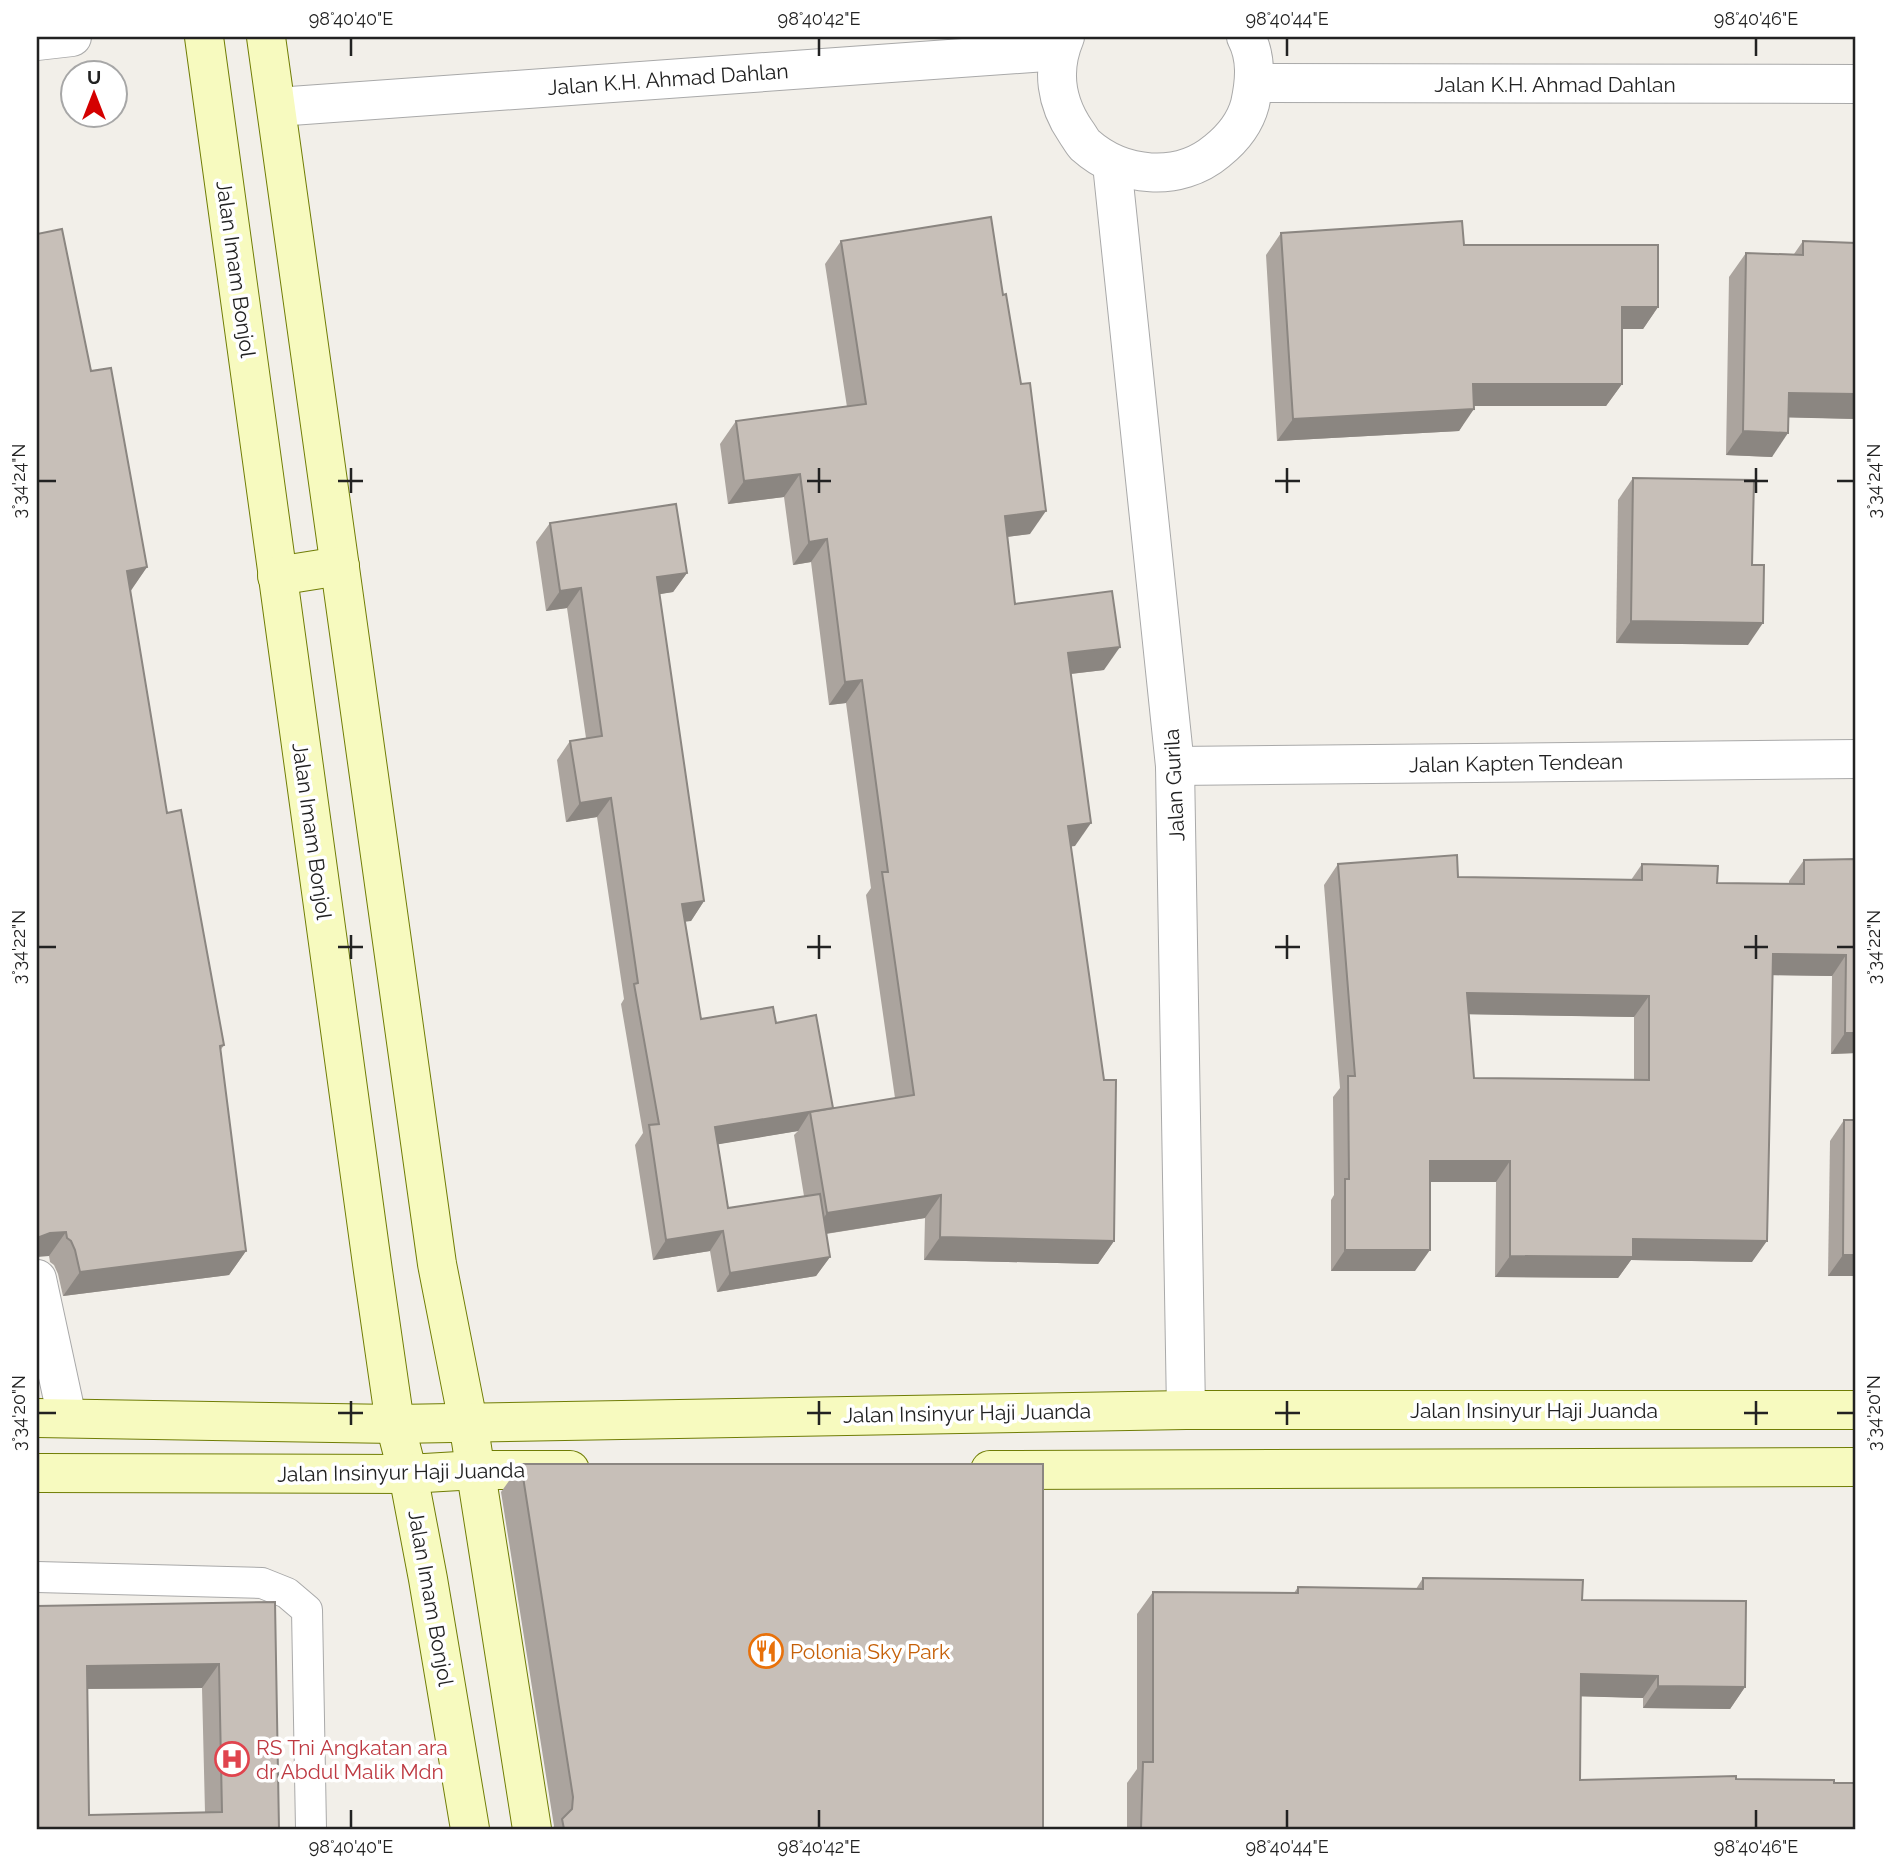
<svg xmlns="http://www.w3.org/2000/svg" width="1893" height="1866" font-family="Raleway,sans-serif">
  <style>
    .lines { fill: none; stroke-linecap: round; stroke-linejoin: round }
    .service-casing { stroke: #a9a9a9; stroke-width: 32 }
    .minor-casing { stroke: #a9a9a9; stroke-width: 40 }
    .secondary-casing { stroke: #707d05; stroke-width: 40 }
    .service { stroke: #fff; stroke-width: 30 }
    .minor { stroke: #fff; stroke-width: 38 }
    .secondary { stroke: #f7fabf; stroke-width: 38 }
    .wall { fill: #aba49e; fill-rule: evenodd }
    .shaded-wall { fill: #8b8681 }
    .building { fill: #c7bfb8; stroke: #8b8681; stroke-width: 2; fill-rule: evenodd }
    .ticks { fill: none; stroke: #222; stroke-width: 2.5 }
    .labels { text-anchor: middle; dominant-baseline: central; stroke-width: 7; stroke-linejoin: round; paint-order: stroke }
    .street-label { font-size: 21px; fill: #222; stroke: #fff }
    .food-label { font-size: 21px; fill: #c56008; stroke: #fff; text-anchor: start }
    .health-label { font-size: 21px; fill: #be3a42; stroke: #fff; text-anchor: start }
    .neatline { fill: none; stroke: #222; stroke-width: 2.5 }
    .ticks-label { font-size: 18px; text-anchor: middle; fill: #222 }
  </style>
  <rect width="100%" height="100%" fill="#f2efe9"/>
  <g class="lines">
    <g class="service-casing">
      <polyline id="service" points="37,1577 262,1583 287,1593 307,1610 311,1829"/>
    </g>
    <g class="minor-casing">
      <g id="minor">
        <path d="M1065,37c-14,33 -9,66 11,95 3,4 6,10 9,13 37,33 94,38 132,6 15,-12 28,-28 33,-47 5,-23 7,-46 -4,-67"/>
        <polyline points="37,41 72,37"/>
        <polyline points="1255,83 1856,84"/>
        <polyline points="277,107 1059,51"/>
        <polyline points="1112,164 1175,766 1186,1410"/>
        <polyline points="1175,766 1856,759"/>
        <polyline points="37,1279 67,1418"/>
      </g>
    </g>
    <g class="secondary-casing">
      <g id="secondary">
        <polyline points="204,37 373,1271 395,1424 408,1474 428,1579 470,1829"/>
        <polyline points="266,37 437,1264 468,1422 532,1829"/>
        <polyline points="277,576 340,566"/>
        <polyline points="37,1418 395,1424 1186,1410 1856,1410"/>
        <polyline points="990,1470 1856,1467"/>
        <polyline points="37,1473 408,1474 476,1470 570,1470"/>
      </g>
    </g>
    <use href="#service" class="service"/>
    <use href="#minor" class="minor"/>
    <use href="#secondary" class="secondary"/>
  </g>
  <g class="wall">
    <polygon points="1281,233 1464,245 1658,307 1643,329 1622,329 1622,384 1606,406 1474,406 1459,431 1277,441 1266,255"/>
    <path d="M841,241l189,293 -23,3 8,67 89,66 -33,4 4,172h-4l43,395 -16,23 -174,-4 1,-42 -99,16 4,23 -14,19 -99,16 -7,-41 -57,9 -18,-115 8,-12 -22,-129 3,-5 -27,-182 -31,5 -9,-62 13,-19 16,-3 -19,-130 -21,3 -10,-69 14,-19 137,50 -14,19 -14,2 45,307 -13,20h-6l16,98 75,4 57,85 -1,1 63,-11 -29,-203 5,-7 -25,-185 -17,2 -18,-143 -18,3 -9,-68 -56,7 -8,-60 16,-23 111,-14 -22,-143zM798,1131l-4,4 10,61 -76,12 -10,-64z"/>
    <polygon points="1803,241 1856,243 1856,419 1789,417 1772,457 1726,455 1729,277 1746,253 1794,254"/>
    <polygon points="91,371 147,567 130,591 167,813 224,1045 220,1051 246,1251 229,1275 63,1296 58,1274 54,1265 50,1262 49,1256"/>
    <polygon points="1633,478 1748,645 1616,643 1618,500"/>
    <path d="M1856,859v194l-25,1 1,-78 -60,-1 -20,287 -121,-2 -13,18 -123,-1 1,-95h-66l-15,89h-84v-71l3,-5 -1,-98 7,-9 -16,-203 14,-21 120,13 173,3 11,-16 75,19 72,1v-3l15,-21zM1469,1014l165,3v63l-160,-2z"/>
    <polygon points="1844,1120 1856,1276 1828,1276 1830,1141"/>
    <polygon points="521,1464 1043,1829 553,1829 554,1826 501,1492"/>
    <polygon points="1423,1578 1582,1600 1745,1687 1730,1709 1643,1708 1643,1698 1581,1696 1580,1780 1736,1779 1834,1783 1856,1829 1127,1829 1127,1783 1137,1769 1137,1614 1153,1592 1294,1593 1298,1587 1416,1589"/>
    <path d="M275,1602l4,227h-242v-223zM202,1688l3,124 -116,3 -2,-126z"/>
  </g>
  <g class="shaded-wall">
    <polygon points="1622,307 1658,307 1643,329 1606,329"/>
    <polygon points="1473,384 1622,384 1606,406 1457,406"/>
    <polygon points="1789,393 1856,394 1856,419 1772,417"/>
    <polygon points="1474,409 1459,431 1277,441 1293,419"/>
    <polygon points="1743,431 1788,433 1772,457 1726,455"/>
    <polygon points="800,474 784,497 728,504 744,481"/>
    <polygon points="1046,511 1030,534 989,539 1005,516"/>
    <polygon points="827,539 811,562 793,565 809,542"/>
    <polygon points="147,567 130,592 127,571"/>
    <polygon points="687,573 673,592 643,597 657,577"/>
    <polygon points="581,588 567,608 546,611 560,591"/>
    <polygon points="1631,621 1763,623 1748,645 1616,643"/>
    <polygon points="1120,647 1104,670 1052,676 1068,653"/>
    <polygon points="862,680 846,703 829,705 845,682"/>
    <polygon points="611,798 597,817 566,822 580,803"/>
    <polygon points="1091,823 1075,846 1052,849 1068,826"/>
    <polygon points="704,901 691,921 668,924 682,904"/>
    <polygon points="1773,954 1846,955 1832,976 1758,975"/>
    <polygon points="1467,993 1649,996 1634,1017 1452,1014"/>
    <polygon points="1845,1033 1856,1033 1856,1053 1831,1054"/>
    <polygon points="833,1108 819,1127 810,1112 798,1131 702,1147 715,1127"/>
    <polygon points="1430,1161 1510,1161 1496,1182 1415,1182"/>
    <polygon points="941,1195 925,1218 811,1236 827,1213"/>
    <polygon points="723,1231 710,1251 653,1260 666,1240"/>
    <polygon points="66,1232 49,1256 37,1257 37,1238 50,1233"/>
    <polygon points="940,1237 1114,1241 1098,1264 924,1260"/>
    <polygon points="1633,1239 1767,1241 1752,1262 1631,1260 1618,1278 1495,1277 1510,1256"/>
    <polygon points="1345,1250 1430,1250 1415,1271 1331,1271"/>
    <polygon points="246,1251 229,1275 63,1296 80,1272"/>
    <polygon points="1843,1255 1856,1255 1856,1276 1828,1276"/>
    <polygon points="830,1257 816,1276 717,1292 730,1273"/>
    <polygon points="219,1664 202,1688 70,1689 87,1666"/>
    <polygon points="1581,1674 1658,1676 1643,1698 1566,1696"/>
    <polygon points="1658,1686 1745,1687 1730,1709 1643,1708"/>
  </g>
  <g class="building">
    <polygon points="991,217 1003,295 1006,294 1021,384 1030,383 1046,511 1005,516 1015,604 1112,591 1120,647 1068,653 1091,823 1068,826 1104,1080 1116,1080 1114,1241 940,1237 941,1195 827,1213 810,1112 914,1095 882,872 888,872 862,680 845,682 827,539 809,542 800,474 744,481 736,421 866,404 841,241"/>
    <polygon points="1462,221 1464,245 1658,245 1658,307 1622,307 1622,384 1473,384 1474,409 1293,419 1281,233"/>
    <polygon points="62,229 91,371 111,368 147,567 127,571 167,813 181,810 224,1045 220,1046 246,1251 80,1272 75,1250 71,1241 67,1238 66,1232 50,1233 37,1238 37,234"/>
    <polygon points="1803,241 1856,243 1856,394 1789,393 1788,433 1743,431 1746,253 1803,255"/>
    <polygon points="1633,478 1754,480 1752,565 1764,565 1763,623 1631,621"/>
    <polygon points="676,504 687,573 657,577 704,901 682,904 701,1019 773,1007 776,1023 816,1015 833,1108 715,1127 728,1208 820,1194 830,1257 730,1273 723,1231 666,1240 649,1125 659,1124 634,984 638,983 611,798 580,803 570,741 602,736 581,588 560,591 550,523"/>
    <path d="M1457,855l1,22 184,3v-16l76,2 -1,17 87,1v-24l52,-1v174h-11l1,-78 -73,-1 -6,287 -134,-2v18l-123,-1v-95h-80v89h-85v-71h4l-1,-103h7l-17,-212zM1467,993l182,3v84l-175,-2z"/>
    <polygon points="1844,1120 1856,1120 1856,1255 1843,1255"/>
    <polygon points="521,1464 1043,1464 1043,1829 564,1829 562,1819 572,1809 573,1797"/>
    <polygon points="1423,1578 1583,1580 1582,1600 1746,1601 1745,1687 1658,1686 1658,1676 1581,1674 1580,1780 1736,1776 1736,1779 1834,1780 1834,1783 1856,1783 1856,1829 1141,1829 1143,1762 1153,1762 1153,1592 1298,1593 1298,1587 1423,1589"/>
    <path d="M275,1602l4,227h-242v-223zM219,1664l3,148 -133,3 -2,-149z"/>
  </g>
  <path class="ticks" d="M351,38v18M819,38v18M1287,38v18M1756,38v18M351,468v25M819,468v25M1287,468v25M1756,468v25M38,481h18M338,481h25M807,481h24M1275,481h25M1744,481h24M1837,481h17M351,935v24M819,935v24M1287,935v24M1756,935v24M38,947h18M338,947h25M807,947h24M1275,947h25M1744,947h24M1837,947h17M351,1401v24M819,1401v24M1287,1401v24M1756,1401v24M38,1413h18M338,1413h25M807,1413h24M1275,1413h25M1744,1413h24M1837,1413h17M351,1810v18M819,1810v18M1287,1810v18M1756,1810v18"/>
  <defs>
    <g id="restaurant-ring" transform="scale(1.75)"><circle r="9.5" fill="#fff" stroke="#e8710a" stroke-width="1.5"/><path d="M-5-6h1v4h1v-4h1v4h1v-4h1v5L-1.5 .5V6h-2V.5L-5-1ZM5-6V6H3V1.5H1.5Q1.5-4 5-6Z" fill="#e8710a"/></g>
    <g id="hospital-ring" transform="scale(1.75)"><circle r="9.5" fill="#fff" stroke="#e0444e" stroke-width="1.5"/><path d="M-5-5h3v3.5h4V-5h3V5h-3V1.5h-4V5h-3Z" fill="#e0444e"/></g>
  </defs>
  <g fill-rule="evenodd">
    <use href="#restaurant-ring" x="766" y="1651"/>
    <use href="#hospital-ring" x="232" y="1759"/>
  </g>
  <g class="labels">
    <g class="street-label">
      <text transform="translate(668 79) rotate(-4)">Jalan K.H. Ahmad Dahlan</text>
      <text x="1555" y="84">Jalan K.H. Ahmad Dahlan</text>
      <text transform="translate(236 269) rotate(82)">Jalan Imam Bonjol</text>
      <text transform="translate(1516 763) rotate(-1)">Jalan Kapten Tendean</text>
      <text transform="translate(1174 785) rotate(-93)">Jalan Gurila</text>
      <text transform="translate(312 831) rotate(82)">Jalan Imam Bonjol</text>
      <text x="1534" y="1410">Jalan Insinyur Haji Juanda</text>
      <text transform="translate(967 1413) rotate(-1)">Jalan Insinyur Haji Juanda</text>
      <text transform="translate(401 1472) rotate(-1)">Jalan Insinyur Haji Juanda</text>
      <text transform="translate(431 1598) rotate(80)">Jalan Imam Bonjol</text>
    </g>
    <g class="food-label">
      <text x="790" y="1651">Polonia Sky Park</text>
    </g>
    <g class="health-label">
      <text x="256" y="1747">RS Tni Angkatan ara<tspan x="256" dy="24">dr Abdul Malik Mdn</tspan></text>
    </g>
  </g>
  <rect width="1893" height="1866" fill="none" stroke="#ffffff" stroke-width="77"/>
  <g transform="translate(94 94)"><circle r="33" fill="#ffffff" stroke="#a7a7a7" stroke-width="2"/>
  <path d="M0-5L12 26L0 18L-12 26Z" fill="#d40000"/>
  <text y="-10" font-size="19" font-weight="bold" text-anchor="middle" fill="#222222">U</text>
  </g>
  <rect x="38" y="38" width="1816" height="1790" class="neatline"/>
  <g class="ticks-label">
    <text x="351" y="25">98°40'40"E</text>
    <text x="819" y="25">98°40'42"E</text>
    <text x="1287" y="25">98°40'44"E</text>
    <text x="1756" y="25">98°40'46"E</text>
    <text transform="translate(19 481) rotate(-90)" y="6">3°34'24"N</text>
    <text transform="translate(1874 481) rotate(-90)" y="6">3°34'24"N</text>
    <text transform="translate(19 947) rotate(-90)" y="6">3°34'22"N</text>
    <text transform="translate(1874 947) rotate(-90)" y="6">3°34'22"N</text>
    <text transform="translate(19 1413) rotate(-90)" y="6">3°34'20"N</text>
    <text transform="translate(1874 1413) rotate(-90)" y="6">3°34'20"N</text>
    <text x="351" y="1853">98°40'40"E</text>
    <text x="819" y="1853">98°40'42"E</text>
    <text x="1287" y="1853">98°40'44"E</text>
    <text x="1756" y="1853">98°40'46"E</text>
  </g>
</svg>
